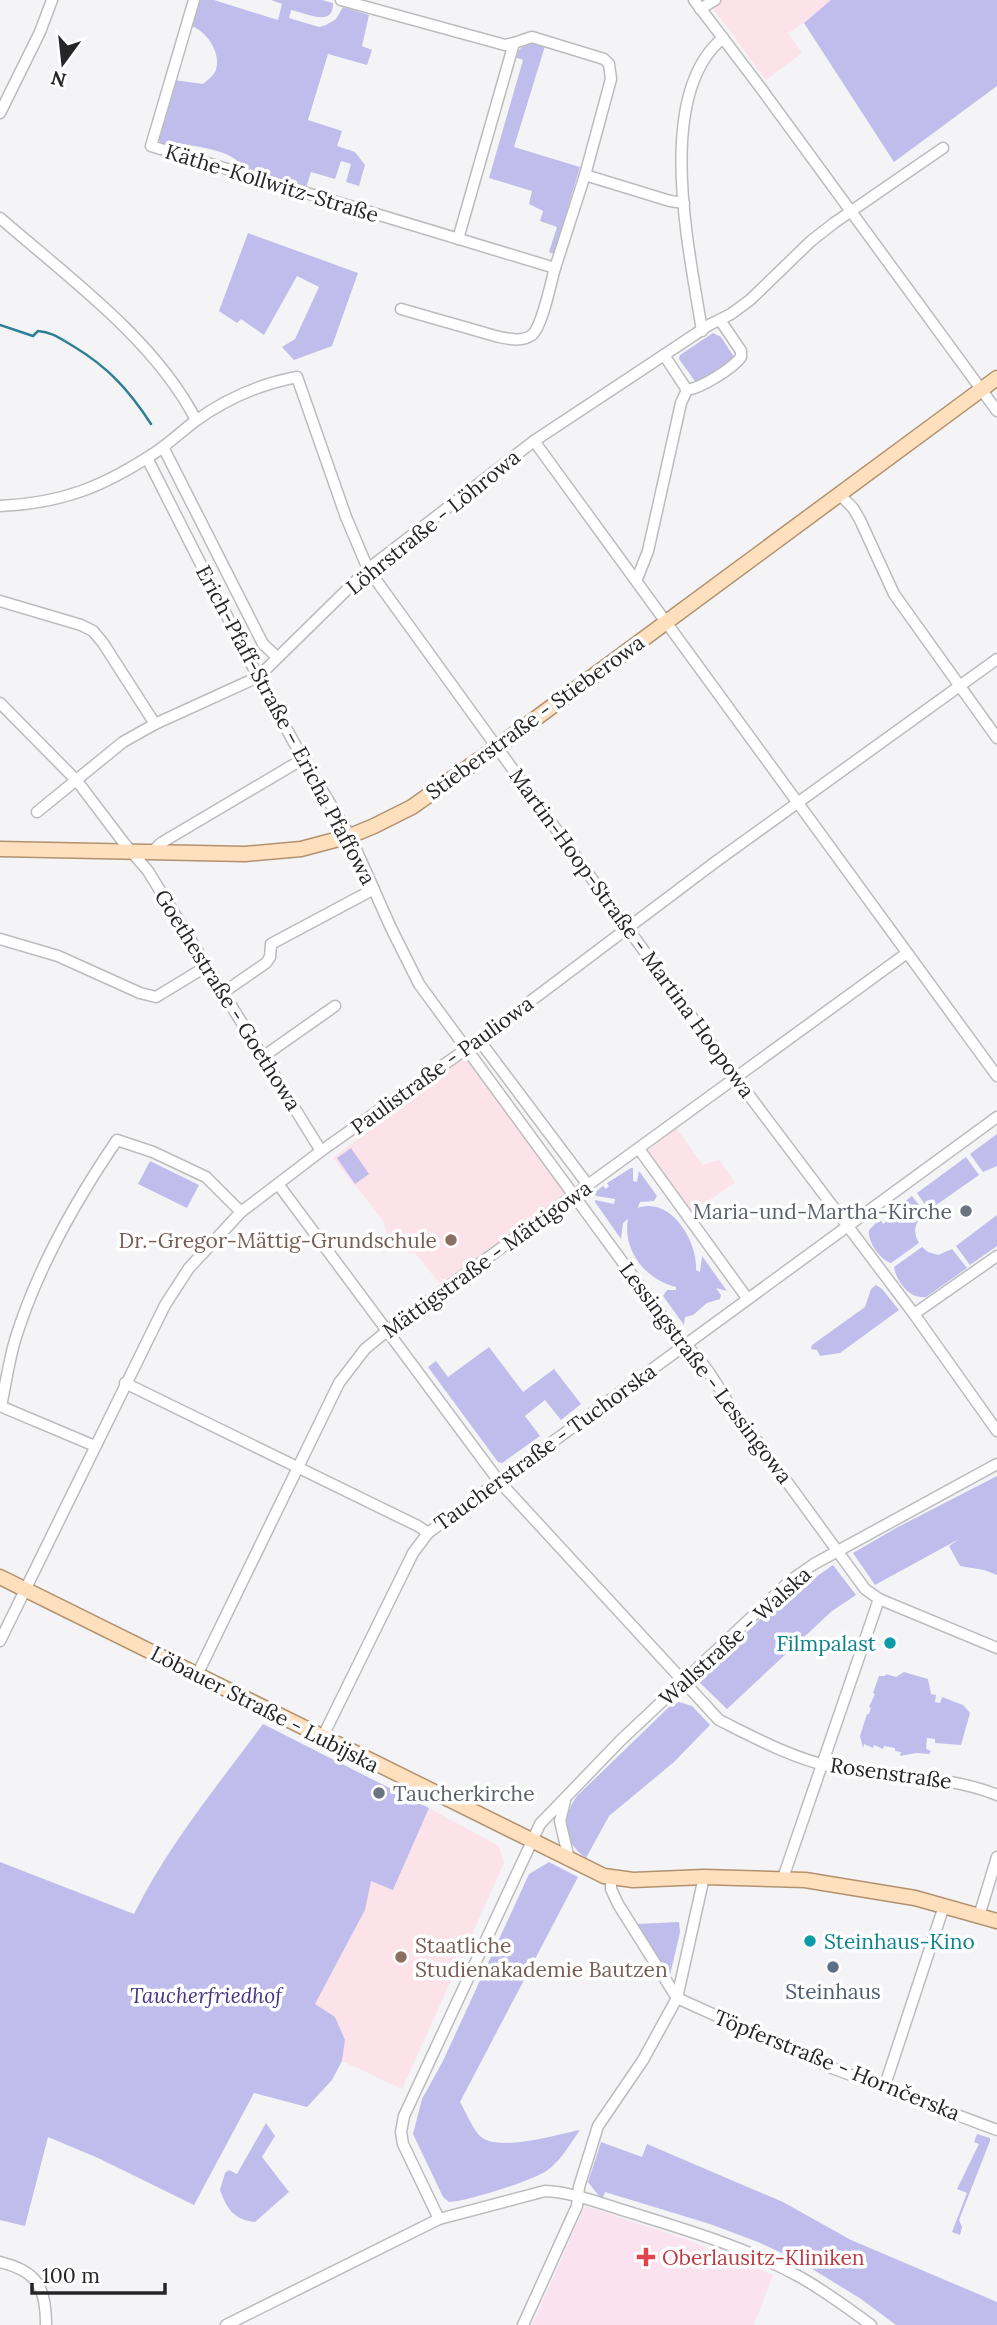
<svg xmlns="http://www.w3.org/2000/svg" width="997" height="2325" font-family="Lora,serif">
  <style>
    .education { fill: #fce2e9 }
    .medical { fill: #fae2ef }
    .green { fill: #c0bded }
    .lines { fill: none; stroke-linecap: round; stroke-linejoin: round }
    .stream { stroke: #317f95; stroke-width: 2.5 }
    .minor-casing { stroke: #bcbcbf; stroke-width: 13 }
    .major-casing { stroke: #b2916e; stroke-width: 17 }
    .minor { stroke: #fff; stroke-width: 10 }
    .major { stroke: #fee0bf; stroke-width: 14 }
    .worship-dot { fill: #6b7280; stroke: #fff; stroke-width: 2.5 }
    .education-dot { fill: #8d6e63; stroke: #fff; stroke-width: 2.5 }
    .culture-dot { fill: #0f9aa8; stroke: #fff; stroke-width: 2.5 }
    .service-dot { fill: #5c6f8a; stroke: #fff; stroke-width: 2.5 }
    .health-dot { fill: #e0444e; stroke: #fff; stroke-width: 2.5 }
    .labels { text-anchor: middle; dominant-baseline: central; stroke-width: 7; stroke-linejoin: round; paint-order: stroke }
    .street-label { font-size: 21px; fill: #262627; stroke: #fff }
    .worship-label { font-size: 21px; fill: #5b616d; stroke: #fff; text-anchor: end }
    .education-label { font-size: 21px; fill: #785e54; stroke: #fff; text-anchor: end }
    .culture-label { font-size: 21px; fill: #0d838f; stroke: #fff; text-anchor: end }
    .service-label { font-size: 21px; fill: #4e5e75; stroke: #fff }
    .park-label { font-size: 21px; font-style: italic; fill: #443389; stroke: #fff }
    .health-label { font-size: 21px; fill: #be3a42; stroke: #fff; text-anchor: start }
  </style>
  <rect width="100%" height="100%" fill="#f4f4f6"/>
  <g class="education">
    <polygon points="721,0 831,0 804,23 788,33 802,53 766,80 711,6"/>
    <polygon points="461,1060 471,1063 565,1193 441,1285 415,1253 398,1250 387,1235 383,1220 333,1158"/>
    <polygon points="676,1128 703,1165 719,1160 735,1183 691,1212 647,1151"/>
    <polygon points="429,1808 499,1846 504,1863 402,2089 342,2061 345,2040 315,2004 365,1910 371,1881 394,1889"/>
  </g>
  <polygon class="medical" points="585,2206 688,2240 773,2275 754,2325 532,2325"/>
  <g class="green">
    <path d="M198,0h16l64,20 4,-16 -11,-4h51l11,3c1,25 -27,10 -42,7l-2,8 30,9 7,-2 10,-6 7,-12 26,8 -7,31 10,4 -5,15 -39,-11 -20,66 34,11 -5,15 18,6 10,13 -6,21 -13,-4 5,-18 -10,-3 -6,18 -24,-7 -5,16 -62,-19c-11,-20 -44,-21 -65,-26l-7,5 -8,-3 -7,-6 17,-59 29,4c4,-4 9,-7 12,-12 8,-17 -8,-41 -24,-46z"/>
    <polygon points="831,0 997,0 997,86 894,162 804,23"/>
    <path d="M535,43l10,3 -31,101 66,20 -26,87 -5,-2 8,-25 -17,-6 3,-10 -14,-7 3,-13 -43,-13 34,-118 -8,-3c4,-10 9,-12 20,-14z"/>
    <polygon points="248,233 358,273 332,346 294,360 282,347 295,339 319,287 297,276 264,335 241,319 237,323 219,311"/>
    <polygon points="713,333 721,337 734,357 697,384 679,359 680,355"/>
    <polygon points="997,1134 997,1166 983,1172 970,1154"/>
    <polygon points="351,1148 369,1174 355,1184 337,1158"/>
    <polygon points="966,1157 979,1175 929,1210 917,1193"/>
    <polygon points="150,1161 199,1185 187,1208 138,1184"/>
    <path d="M631,1168h2v13l4,1 2,-11 18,25 -3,5 -14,1 -2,6c33,-12 60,34 58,62l4,2 2,-16 25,35 -11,-3 5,7 -1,4 -13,4 -14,12 -8,2 -1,8 -21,-29 4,-6h9v-3c-30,-7 -54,-37 -48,-68l-5,4 -2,16 -26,-37v-2l19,4 1,-5 -19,-3 -2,-3 9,-7 3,3 3,-3 -2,-3z"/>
    <path d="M912,1196l13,17c-10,9 -13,18 -6,30l-28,20c-10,-3 -24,-21 -22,-33l11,-11 3,5 11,-8 -3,-4z"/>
    <polygon points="997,1215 997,1246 970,1265 956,1246"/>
    <path d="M922,1247l6,5 10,3 14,-6 15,19 -41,29c-17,3 -30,-17 -32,-30z"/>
    <polygon points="876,1285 882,1289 899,1310 840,1353 820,1356 817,1350 811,1349 812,1345 865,1307 871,1289"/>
    <polygon points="489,1347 523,1392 554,1369 581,1404 561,1420 545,1400 525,1416 540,1436 502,1463 498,1462 428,1367 436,1361 448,1377"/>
    <polygon points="997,1476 997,1575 984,1570 960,1566 949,1546 959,1539 875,1585 853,1553 896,1528"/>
    <polygon points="833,1565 856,1595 832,1611 727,1709 698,1681 769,1610"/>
    <polygon points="904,1672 928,1679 931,1694 936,1695 935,1702 940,1703 942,1697 963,1705 970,1713 961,1745 935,1743 935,1739 927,1738 926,1749 931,1751 929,1754 916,1753 900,1756 901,1752 895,1751 895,1748 884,1746 883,1749 874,1745 873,1748 864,1744 863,1748 860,1736 867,1714 869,1714 871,1708 869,1707 875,1694 873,1693 879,1676 885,1676 886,1674 896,1677"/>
    <path d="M679,1702l13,4 18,19 -36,37 -65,54 -23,42c-23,-16 -25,-40 -9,-62l92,-89z"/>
    <path d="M263,1724l166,84 -36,82 -22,-9 -6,29 -50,94 20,13 10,23 -3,21 -10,19 -25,27 -53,-14 -60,112 -96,-47 -50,-21 -23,89 -25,-6v-358l134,52c34,-69 84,-129 129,-190z"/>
    <path d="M549,1862l29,15 -118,225c6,10 12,26 20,34 18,17 78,-2 100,-6 -10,14 -18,29 -31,39 -13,11 -84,33 -100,33l-6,-5 -30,-63 9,-35 21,-38 86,-187z"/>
    <polygon points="679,1922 680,1932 670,1975 637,1924"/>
    <path d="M266,2123l9,13 -13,21 27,35 -34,30c-21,-2 -28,-13 -35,-32l5,-17 4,-3 8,4z"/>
    <polygon points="977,2134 990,2138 990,2141 959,2220 962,2227 960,2235 952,2232 967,2193 957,2189 979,2144 974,2142"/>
    <polygon points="601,2142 642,2157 647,2144 783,2202 851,2240 997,2302 997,2325 896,2325 861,2299 801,2262 758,2242 710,2224 605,2192 602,2200 588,2182"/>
  </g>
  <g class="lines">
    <path class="stream" d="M0,325l33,11 5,-5c14,1 23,8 35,15 35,21 56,44 78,78"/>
    <g class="minor-casing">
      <g id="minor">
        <polyline points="194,0 151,146 555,268 585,175 670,201 684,203"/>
        <polyline points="341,0 505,45 514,43"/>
        <polyline points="694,0 760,87 997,411"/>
        <polyline points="700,9 715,0"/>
        <polyline points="0,113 40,32 52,0"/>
        <path d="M0,218c68,59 155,122 196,202"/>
        <polyline points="458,239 514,43 532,37 604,59 609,64 611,79 585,175"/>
        <path d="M401,309l98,28c10,2 23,5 33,-2 10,-8 19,-53 23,-67"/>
        <path d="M702,331c-12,-78 -49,-236 21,-293"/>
        <polyline points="687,390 664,355 709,325 731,314 750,300 811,241 834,223 943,148"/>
        <path d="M687,390c14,-2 45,-21 54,-33v-6l-21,-31"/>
        <polyline points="534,441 997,1076"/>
        <polyline points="163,447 263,644 277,657"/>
        <path d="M147,458l111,219 45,82 47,77 41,92 28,56 257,351c15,14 29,30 40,48 13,20 23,43 42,59l107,147 14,10 118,49"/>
        <polyline points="840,495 853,508 860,520 894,594 997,738"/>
        <path d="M0,506c63,-3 103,-19 156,-54 13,-9 25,-20 38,-30 30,-22 66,-38 103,-45l49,140 22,52 368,509 178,236 83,117"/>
        <polyline points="637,579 648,551 681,403 687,390"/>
        <polyline points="0,601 81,625 93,631 103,643 155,724"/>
        <polyline points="0,703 77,781 124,843 148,871 321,1151"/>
        <polyline points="37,812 123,742 155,724 258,677 368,569 534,441 664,355"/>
        <polyline points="152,852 161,843 303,759"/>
        <polyline points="0,939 58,956 140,993 156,997 207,966"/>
        <polyline points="224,992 266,963 270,957 271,944 374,889"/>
        <polyline points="479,1040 588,1185"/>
        <polyline points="264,1056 335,1006"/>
        <polyline points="639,1149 747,1298"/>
        <path d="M278,1184l220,296 221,240c36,18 75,39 114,47 54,11 113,7 164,28"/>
        <polyline points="914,1314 997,1256"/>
        <polyline points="125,1383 418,1526 428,1533"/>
        <polyline points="0,1406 95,1446"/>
        <path d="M1,1406c5,-23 8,-47 15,-69 22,-70 60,-137 101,-197l36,12 53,25 35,35"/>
        <polyline points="0,1641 165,1305 189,1268 241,1212 321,1151 479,1040 714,863 997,659"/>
        <polyline points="197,1675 339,1383 365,1349 387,1331 907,953"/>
        <polyline points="322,1738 413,1553 428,1533 997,1117"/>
        <polyline points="565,1801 560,1821 569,1859"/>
        <polyline points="611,1878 611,1889 618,1904 677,1998"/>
        <polyline points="783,1878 879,1599"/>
        <polyline points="979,1916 997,1857"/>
        <polyline points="677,1998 832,2068 997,2130"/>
        <polyline points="884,2088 944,1906"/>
        <polyline points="439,2219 403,2144 401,2132 404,2116 540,1824 620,1741 791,1580 814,1564 997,1464"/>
        <path d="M0,2262c38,9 46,26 46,63"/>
        <path d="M226,2325l213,-106 106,-28c28,1 57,13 84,21 58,18 117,35 171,65 25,14 48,31 71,48"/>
        <polyline points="523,2325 577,2206 579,2187 598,2126 643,2060 677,1998 704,1877"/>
      </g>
    </g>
    <g class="major-casing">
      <g id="major">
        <polyline points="0,849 245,854 301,849 350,836 374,826 412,807 497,747 997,378"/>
        <polyline points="0,1577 604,1876 633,1880 704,1877 805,1880 915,1898 997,1921"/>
      </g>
    </g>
    <use href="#minor" class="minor"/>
    <use href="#major" class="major"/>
  </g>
  <g class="worship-dot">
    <circle cx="966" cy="1211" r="7"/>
    <circle cx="379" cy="1793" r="7"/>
  </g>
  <g class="education-dot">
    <circle cx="451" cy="1240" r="7"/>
    <circle cx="401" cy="1957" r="7"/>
  </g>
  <g class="culture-dot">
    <circle cx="890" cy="1643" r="7"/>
    <circle cx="810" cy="1941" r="7"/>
  </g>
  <circle class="service-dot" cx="833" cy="1967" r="7"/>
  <path class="health-dot" d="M642.5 2246.5h7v7h7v7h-7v7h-7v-7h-7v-7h7z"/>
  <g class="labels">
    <g class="street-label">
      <text transform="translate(272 183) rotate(17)">Käthe-Kollwitz-Straße</text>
      <text transform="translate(433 522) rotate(-39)">Löhrstraße - Löhrowa</text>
      <text transform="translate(535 717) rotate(-36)">Stieberstraße - Stieberowa</text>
      <text transform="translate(286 725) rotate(62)">Erich-Pfaff-Straße – Ericha Pfaffowa</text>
      <text transform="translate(632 933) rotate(54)">Martin-Hoop-Straße - Martina Hoopowa</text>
      <text transform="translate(228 1000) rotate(58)">Goethestraße - Goethowa</text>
      <text transform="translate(442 1065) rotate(-36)">Paulistraße - Pauliowa</text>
      <text transform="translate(487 1259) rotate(-36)">Mättigstraße - Mättigowa</text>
      <text transform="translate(706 1373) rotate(53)">Lessingstraße - Lessingowa</text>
      <text transform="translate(545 1447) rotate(-36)">Taucherstraße - Tuchorska</text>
      <text transform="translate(735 1636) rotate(-42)">Wallstraße - Walska</text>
      <text transform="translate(265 1709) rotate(27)">Löbauer Straße - Lubijska</text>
      <text transform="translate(891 1773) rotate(8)">Rosenstraße</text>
      <text transform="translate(837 2065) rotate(22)">Töpferstraße - Hornčerska</text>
    </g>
    <g class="worship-label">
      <text x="952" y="1211">Maria-und-Martha-Kirche</text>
      <text x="393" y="1793" text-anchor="start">Taucherkirche</text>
    </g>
    <g class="education-label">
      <text x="437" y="1240">Dr.-Gregor-Mättig-Grundschule</text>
      <text x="415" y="1945" text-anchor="start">Staatliche<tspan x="415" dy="24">Studienakademie Bautzen</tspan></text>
    </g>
    <g class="culture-label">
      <text x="876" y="1643">Filmpalast</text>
      <text x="824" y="1941" text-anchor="start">Steinhaus-Kino</text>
    </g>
    <g class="service-label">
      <text x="833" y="1991">Steinhaus</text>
    </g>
    <g class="park-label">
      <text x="206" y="1995">Taucherfriedhof</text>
    </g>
    <g class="health-label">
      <text x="662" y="2257">Oberlausitz-Kliniken</text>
    </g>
  </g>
  <g transform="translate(63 63) rotate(195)" stroke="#ffffff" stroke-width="5" paint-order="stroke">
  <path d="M0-5L12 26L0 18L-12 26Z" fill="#262627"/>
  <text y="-10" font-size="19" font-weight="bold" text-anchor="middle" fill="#262627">N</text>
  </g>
  <path d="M32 2283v10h133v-10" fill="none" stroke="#262627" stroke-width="3.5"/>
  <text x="42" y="2283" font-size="21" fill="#262627" stroke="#ffffff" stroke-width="5" paint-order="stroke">100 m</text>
</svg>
